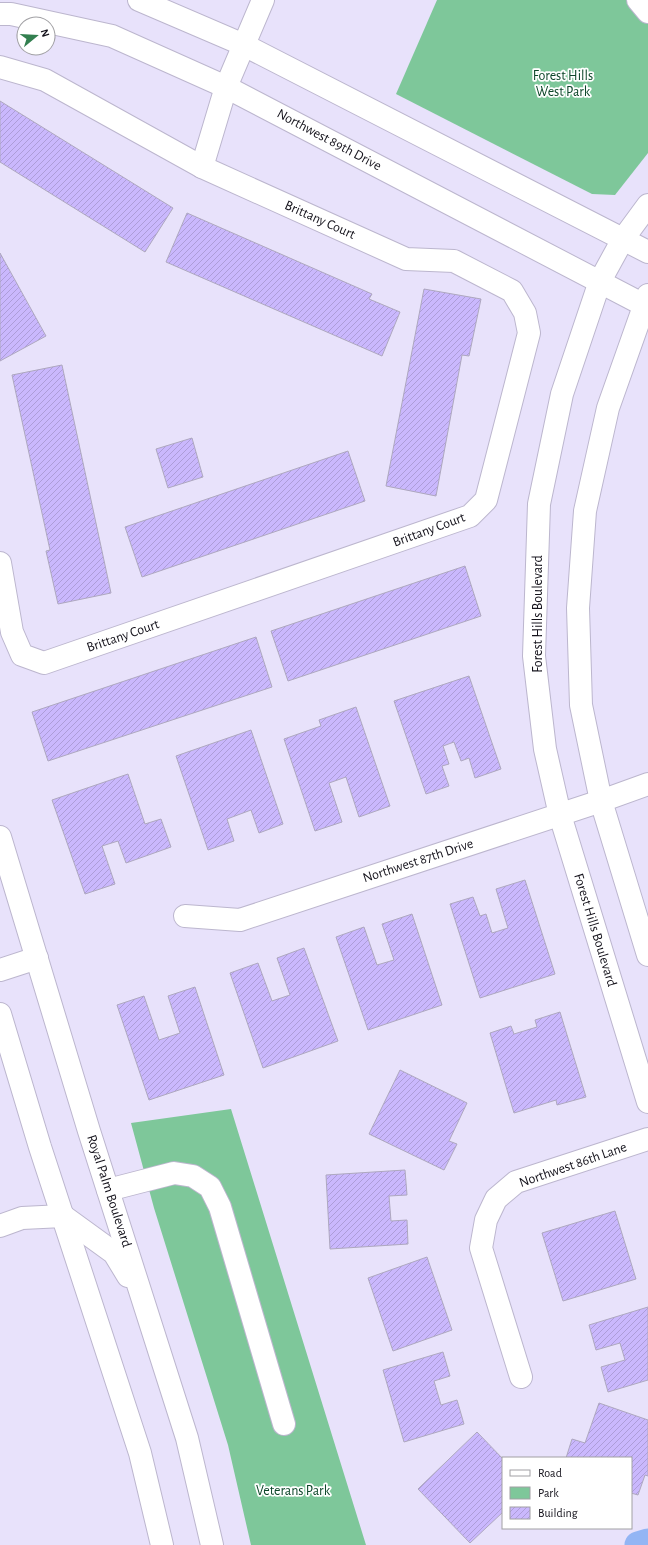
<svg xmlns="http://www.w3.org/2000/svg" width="648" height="1545" font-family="'Alegreya Sans',sans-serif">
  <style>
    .green { fill: #7ec79a }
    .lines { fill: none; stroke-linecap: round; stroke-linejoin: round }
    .canal { stroke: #93b5f4; stroke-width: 27 }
    .building { fill: url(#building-hatch); stroke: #aea8bf }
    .minor-casing { stroke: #bcb6ce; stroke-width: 24 }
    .major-casing { stroke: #bcb6ce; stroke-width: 24 }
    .minor { stroke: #fff; stroke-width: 22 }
    .major { stroke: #fff; stroke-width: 22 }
    .labels { text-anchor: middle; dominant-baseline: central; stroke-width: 3.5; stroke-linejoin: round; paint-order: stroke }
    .park-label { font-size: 14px; fill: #0c4629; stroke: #fff }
    .street-label { font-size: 14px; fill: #14121b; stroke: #fff }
  </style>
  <defs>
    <pattern id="building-hatch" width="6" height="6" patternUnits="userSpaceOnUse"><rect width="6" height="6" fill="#cab8fd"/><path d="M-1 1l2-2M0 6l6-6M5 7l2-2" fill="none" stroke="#ad9dd8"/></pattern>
  </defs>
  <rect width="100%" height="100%" fill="#e8e2fb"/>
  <g class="green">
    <polygon points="437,0 638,0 648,12 648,153 615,195 592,194 396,94"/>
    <polygon points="231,1109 366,1545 251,1545 228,1445 154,1208 131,1123"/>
  </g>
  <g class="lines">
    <polyline class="canal" points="638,1545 648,1542"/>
  </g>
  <g class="building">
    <polygon points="0,101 173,208 145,252 0,162"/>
    <polygon points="187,213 372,294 369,299 400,312 382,356 166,262"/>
    <polygon points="0,253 46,336 0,361"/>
    <polygon points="424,289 481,299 469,356 462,355 436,496 386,486"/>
    <polygon points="62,365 111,593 58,604 46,551 50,550 12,375"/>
    <polygon points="192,438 203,477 168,488 156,449"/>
    <polygon points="348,451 365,501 142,577 125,527"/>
    <polygon points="465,566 481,616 288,681 271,631"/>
    <polygon points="256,637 272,687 48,761 32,712"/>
    <polygon points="469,676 501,769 475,778 469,758 461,761 454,742 443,746 449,764 442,766 449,786 426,794 394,701"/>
    <polygon points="356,707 390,806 359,817 346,777 329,783 342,822 315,831 284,739 321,726 319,720"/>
    <polygon points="251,730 283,824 259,833 251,810 227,819 234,841 208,850 176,756"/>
    <polygon points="128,774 145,824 161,819 171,847 126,863 118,841 102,846 115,884 85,894 52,800"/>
    <polygon points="525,880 555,974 480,998 450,904 473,897 480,916 486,914 492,933 508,928 496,889"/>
    <polygon points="412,914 442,1005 368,1030 336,937 364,927 377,965 394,960 382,924"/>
    <polygon points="304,948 338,1041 263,1068 230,973 258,963 272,1001 290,995 277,958"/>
    <polygon points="195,987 224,1075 149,1100 117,1005 144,996 159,1040 180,1033 168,996"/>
    <polygon points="560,1012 586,1097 557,1105 556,1100 514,1113 490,1033 511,1026 514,1034 537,1027 535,1020"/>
    <polygon points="400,1070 467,1103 449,1141 457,1144 444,1170 369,1134"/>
    <polygon points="405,1170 407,1195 389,1196 391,1221 407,1220 408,1244 330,1249 326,1175"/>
    <polygon points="615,1211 636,1279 563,1301 542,1233"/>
    <polygon points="427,1257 452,1330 393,1351 368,1278"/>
    <polygon points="648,1307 648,1380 608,1392 601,1367 625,1360 620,1343 596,1350 589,1325"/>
    <polygon points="443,1352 450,1376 434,1381 441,1405 457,1400 464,1424 404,1442 383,1370"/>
    <polygon points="599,1403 648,1420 648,1476 645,1475 638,1495 631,1493 631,1458 566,1458 572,1439 585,1443"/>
    <polygon points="477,1432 503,1459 503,1512 470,1543 418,1489"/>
  </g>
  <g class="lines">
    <g class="minor-casing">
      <g id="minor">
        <polyline points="139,0 244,45 648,252"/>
        <polyline points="638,0 648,12"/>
        <polyline points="0,14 11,14 112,36 226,87 644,305"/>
        <polyline points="0,67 45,80 202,167 406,259 454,261 512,291 525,313 529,333 486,500 470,516 44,663 22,655 12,632 0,563"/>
        <polyline points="202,167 226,87 263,0"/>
        <polyline points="648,205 623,239 600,281 562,394 539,504 534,656 545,749 560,815 648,1102"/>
        <polyline points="648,295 608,408 585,511 578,608 581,705 601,801 648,955"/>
        <polyline points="185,916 240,920 601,801 648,784"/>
        <polyline points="0,970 37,958"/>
        <polyline points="108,1190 174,1173 193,1176 210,1187 220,1207 284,1424"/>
        <polyline points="0,1226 22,1218 63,1216"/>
        <polyline points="521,1377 481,1248 486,1220 496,1199 516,1182 648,1139"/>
      </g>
    </g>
    <g class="major-casing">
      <g id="major">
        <polyline points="0,837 89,1131 187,1438 212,1545"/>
        <polyline points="0,1014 40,1147 140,1453 162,1545"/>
        <polyline points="63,1216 114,1253 128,1276"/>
      </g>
    </g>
    <use href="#minor" class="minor"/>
    <use href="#major" class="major"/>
  </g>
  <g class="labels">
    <g class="park-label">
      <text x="563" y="76">Forest Hills<tspan x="563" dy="16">West Park</tspan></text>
      <text x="293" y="1491">Veterans Park</text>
    </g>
    <g class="street-label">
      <text transform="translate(329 140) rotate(28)">Northwest 89th Drive</text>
      <text transform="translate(320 220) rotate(24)">Brittany Court</text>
      <text transform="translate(429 530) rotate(-20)">Brittany Court</text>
      <text transform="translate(538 614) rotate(-90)">Forest Hills Boulevard</text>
      <text transform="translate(123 636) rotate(-19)">Brittany Court</text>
      <text transform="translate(418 861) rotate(-18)">Northwest 87th Drive</text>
      <text transform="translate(595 930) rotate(73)">Forest Hills Boulevard</text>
      <text transform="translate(573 1165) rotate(-19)">Northwest 86th Lane</text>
      <text transform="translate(109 1191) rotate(72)">Royal Palm Boulevard</text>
    </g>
  </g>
  <rect x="502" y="1457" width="130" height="72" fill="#ffffff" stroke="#a1a0a4"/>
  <rect x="510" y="1470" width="20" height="6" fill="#ffffff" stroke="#a1a0a4"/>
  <text x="538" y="1477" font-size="12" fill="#14121b">Road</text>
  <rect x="510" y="1487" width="20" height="12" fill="#7ec79a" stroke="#a1a0a4"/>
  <text x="538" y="1497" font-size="12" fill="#14121b">Park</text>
  <rect x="510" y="1507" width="20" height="12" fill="url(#building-hatch)" stroke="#a1a0a4"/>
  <text x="538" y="1517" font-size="12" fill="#14121b">Building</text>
  <g transform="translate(36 36) rotate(72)"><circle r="19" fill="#ffffff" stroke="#a1a0a4"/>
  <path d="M0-3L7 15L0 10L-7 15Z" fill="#327f4f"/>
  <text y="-6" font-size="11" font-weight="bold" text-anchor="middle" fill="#14121b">N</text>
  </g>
</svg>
